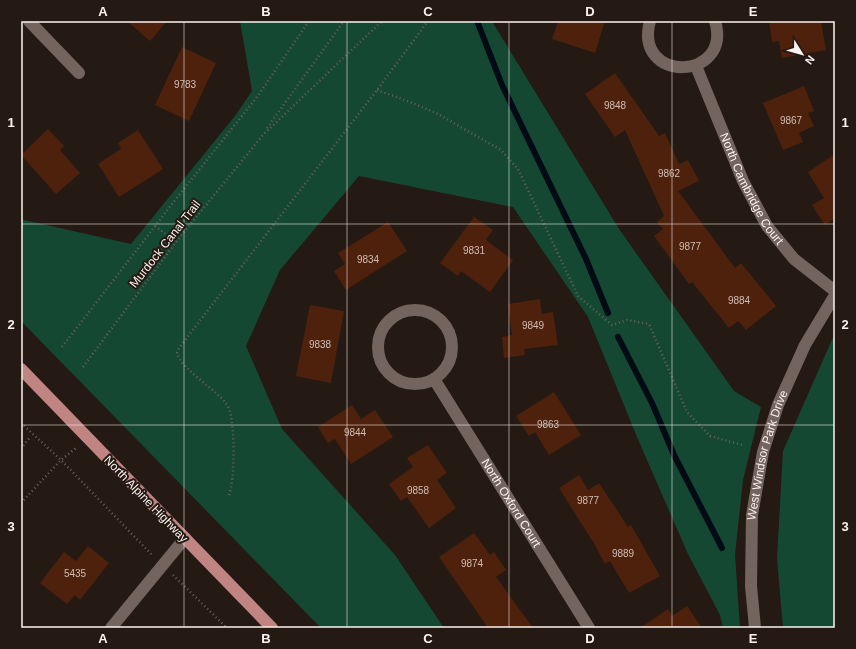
<svg xmlns="http://www.w3.org/2000/svg" width="856" height="649" font-family="Helvetica,sans-serif">
  <style>
    .green { fill: #154833 }
    .lines { fill: none; stroke-linecap: round; stroke-linejoin: round }
    .stream { stroke: #020a13; stroke-width: 6 }
    .building { fill: #4e210c }
    .path { stroke: #6b605b; stroke-width: 2.5; stroke-dasharray: 1 3; stroke-linecap: butt }
    .minor { stroke: #74645e; stroke-width: 12 }
    .major { stroke: #c08483; stroke-width: 12 }
    .grid { fill: none; stroke: #fcf3ef; stroke-width: 1; stroke-opacity: 0.55 }
    .labels { text-anchor: middle; dominant-baseline: central; stroke-width: 4; stroke-linejoin: round; paint-order: stroke }
    .number-label { font-size: 10px; fill: #d0beb6 }
    .street-label { font-size: 12px; fill: #fcf3ef; stroke: #251913 }
    .neatline { fill: none; stroke: #fcf3ef; stroke-width: 1.5 }
    .grid-label { font-size: 13px; text-anchor: middle; font-weight: bold; fill: #fcf3ef }
  </style>
  <rect width="100%" height="100%" fill="#251913"/>
  <g class="green">
    <polygon points="240,21 494,21 493,23 619,229 734,391 761,407 743,480 735,555 740,628 723,628 720,615 688,554 637,437 588,317 513,207 359,176 280,270 246,346 282,429 395,555 444,628 321,628 21,321 21,217 24,220 131,244 235,116 252,91"/>
    <polygon points="835,333 835,628 783,628 777,558 783,451"/>
  </g>
  <g class="lines">
    <g class="stream">
      <polyline points="477,21 502,85 586,259 608,313"/>
      <polyline points="618,337 652,403 674,455 722,548"/>
    </g>
  </g>
  <g class="building">
    <polygon points="127,21 167,21 150,41"/>
    <polygon points="558,21 605,21 595,53 552,39"/>
    <polygon points="769,21 821,21 826,50 782,58 779,41 772,42"/>
    <polygon points="182,47 216,63 189,121 155,105"/>
    <polygon points="615,73 659,136 665,133 679,164 688,160 699,181 678,191 735,268 741,263 776,306 746,330 738,321 729,328 692,282 689,284 654,236 663,229 657,222 664,216 625,130 615,137 585,94"/>
    <polygon points="804,86 814,111 808,113 814,126 799,133 803,142 783,150 763,103"/>
    <polygon points="48,129 64,146 60,150 80,173 56,194 21,155"/>
    <polygon points="138,130 163,169 119,197 98,164 121,149 118,143"/>
    <polygon points="835,154 835,218 825,225 812,205 824,198 808,172"/>
    <polygon points="474,217 493,230 486,240 513,260 490,292 461,271 458,276 440,263"/>
    <polygon points="388,222 407,251 346,290 334,271 345,264 338,253"/>
    <polygon points="540,299 542,314 553,312 558,345 524,349 525,355 504,358 502,337 512,335 508,304"/>
    <polygon points="310,305 344,311 331,383 296,376"/>
    <polygon points="554,392 581,435 549,455 535,432 529,436 516,416"/>
    <polygon points="352,405 361,419 375,410 393,437 351,464 335,439 328,443 318,427"/>
    <polygon points="428,445 447,473 437,480 456,508 429,528 407,497 401,501 389,484 413,467 407,458"/>
    <polygon points="579,475 588,490 599,483 628,527 631,525 660,576 629,593 610,561 605,564 595,545 559,488"/>
    <polygon points="474,533 490,555 494,552 506,570 496,577 533,628 488,628 439,557"/>
    <polygon points="88,546 109,563 80,600 75,595 67,604 40,583 64,552 76,561"/>
    <polygon points="687,606 702,628 640,628 668,609 672,616"/>
  </g>
  <g class="lines">
    <g class="path">
      <polyline points="377,90 410,102 438,114 501,150 518,169 578,296 612,325 627,320 649,324 687,412 710,436 742,445"/>
      <polyline points="267,128 344,21"/>
      <polyline points="155,226 176,242"/>
      <polyline points="62,347 172,204 257,97 309,21"/>
      <polyline points="83,367 176,242 263,135 382,21"/>
      <polyline points="21,423 61,460 152,555"/>
      <polyline points="21,449 30,437"/>
      <path d="M229,495c6,-15 6,-71 0,-86 -2,-5 -5,-9 -9,-12 -11,-12 -39,-29 -43,-44l2,-5 198,-258 51,-69"/>
      <polyline points="21,503 61,460 76,448"/>
      <polyline points="173,575 227,628"/>
    </g>
    <g class="minor">
      <polyline points="29,21 79,73"/>
      <path d="M650,21c-17,63 83,60 65,0"/>
      <path id="s1" d="M696,66l47,115 24,45 27,33 41,32"/>
      <circle cx="415" cy="347" r="37"/>
      <path id="s2" d="M434,379l155,249"/>
      <polyline points="111,628 185,538"/>
      <path id="s3" d="M755,628l-4,-42 1,-71 11,-63 15,-47 27,-60 30,-50"/>
    </g>
    <polyline class="major" points="21,369 272,628"/>
  </g>
  <path class="grid" d="M184,21v607M347,21v607M509,21v607M672,21v607M21,224h814M21,425h814"/>
  <g class="labels">
    <g class="number-label">
      <text x="185" y="84">9783</text>
      <text x="615" y="105">9848</text>
      <text x="791" y="120">9867</text>
      <text x="669" y="173">9862</text>
      <text x="690" y="246">9877</text>
      <text x="474" y="250">9831</text>
      <text x="368" y="259">9834</text>
      <text x="739" y="300">9884</text>
      <text x="533" y="325">9849</text>
      <text x="320" y="344">9838</text>
      <text x="548" y="424">9863</text>
      <text x="355" y="432">9844</text>
      <text x="418" y="490">9858</text>
      <text x="588" y="500">9877</text>
      <text x="623" y="553">9889</text>
      <text x="472" y="563">9874</text>
      <text x="75" y="573">5435</text>
    </g>
    <g class="street-label">
      <text stroke="none"><textPath href="#s1" startOffset="135">North Cambridge Court</textPath></text>
      <text transform="translate(165 244) rotate(-52)">Murdock Canal Trail</text>
      <text stroke="none"><textPath href="#s3" startOffset="175">West Windsor Park Drive</textPath></text>
      <text transform="translate(146 499) rotate(46)">North Alpine Highway</text>
      <text stroke="none"><textPath href="#s2" startOffset="146">North Oxford Court</textPath></text>
    </g>
  </g>
  <rect width="856" height="649" fill="none" stroke="#251913" stroke-width="44"/>
  <g transform="translate(802 54) rotate(127)" stroke="#251913" stroke-width="3" paint-order="stroke">
  <path d="M0-3L7 15L0 10L-7 15Z" fill="#fcf3ef"/>
  <text y="-6" font-size="11" font-weight="bold" text-anchor="middle" fill="#fcf3ef">N</text>
  </g>
  <rect x="22" y="22" width="812" height="605" class="neatline"/>
  <g class="grid-label">
    <text x="103" y="16">A</text>
    <text x="266" y="16">B</text>
    <text x="428" y="16">C</text>
    <text x="590" y="16">D</text>
    <text x="753" y="16">E</text>
    <text x="11" y="127">1</text>
    <text x="845" y="127">1</text>
    <text x="11" y="329">2</text>
    <text x="845" y="329">2</text>
    <text x="11" y="531">3</text>
    <text x="845" y="531">3</text>
    <text x="103" y="643">A</text>
    <text x="266" y="643">B</text>
    <text x="428" y="643">C</text>
    <text x="590" y="643">D</text>
    <text x="753" y="643">E</text>
  </g>
</svg>
